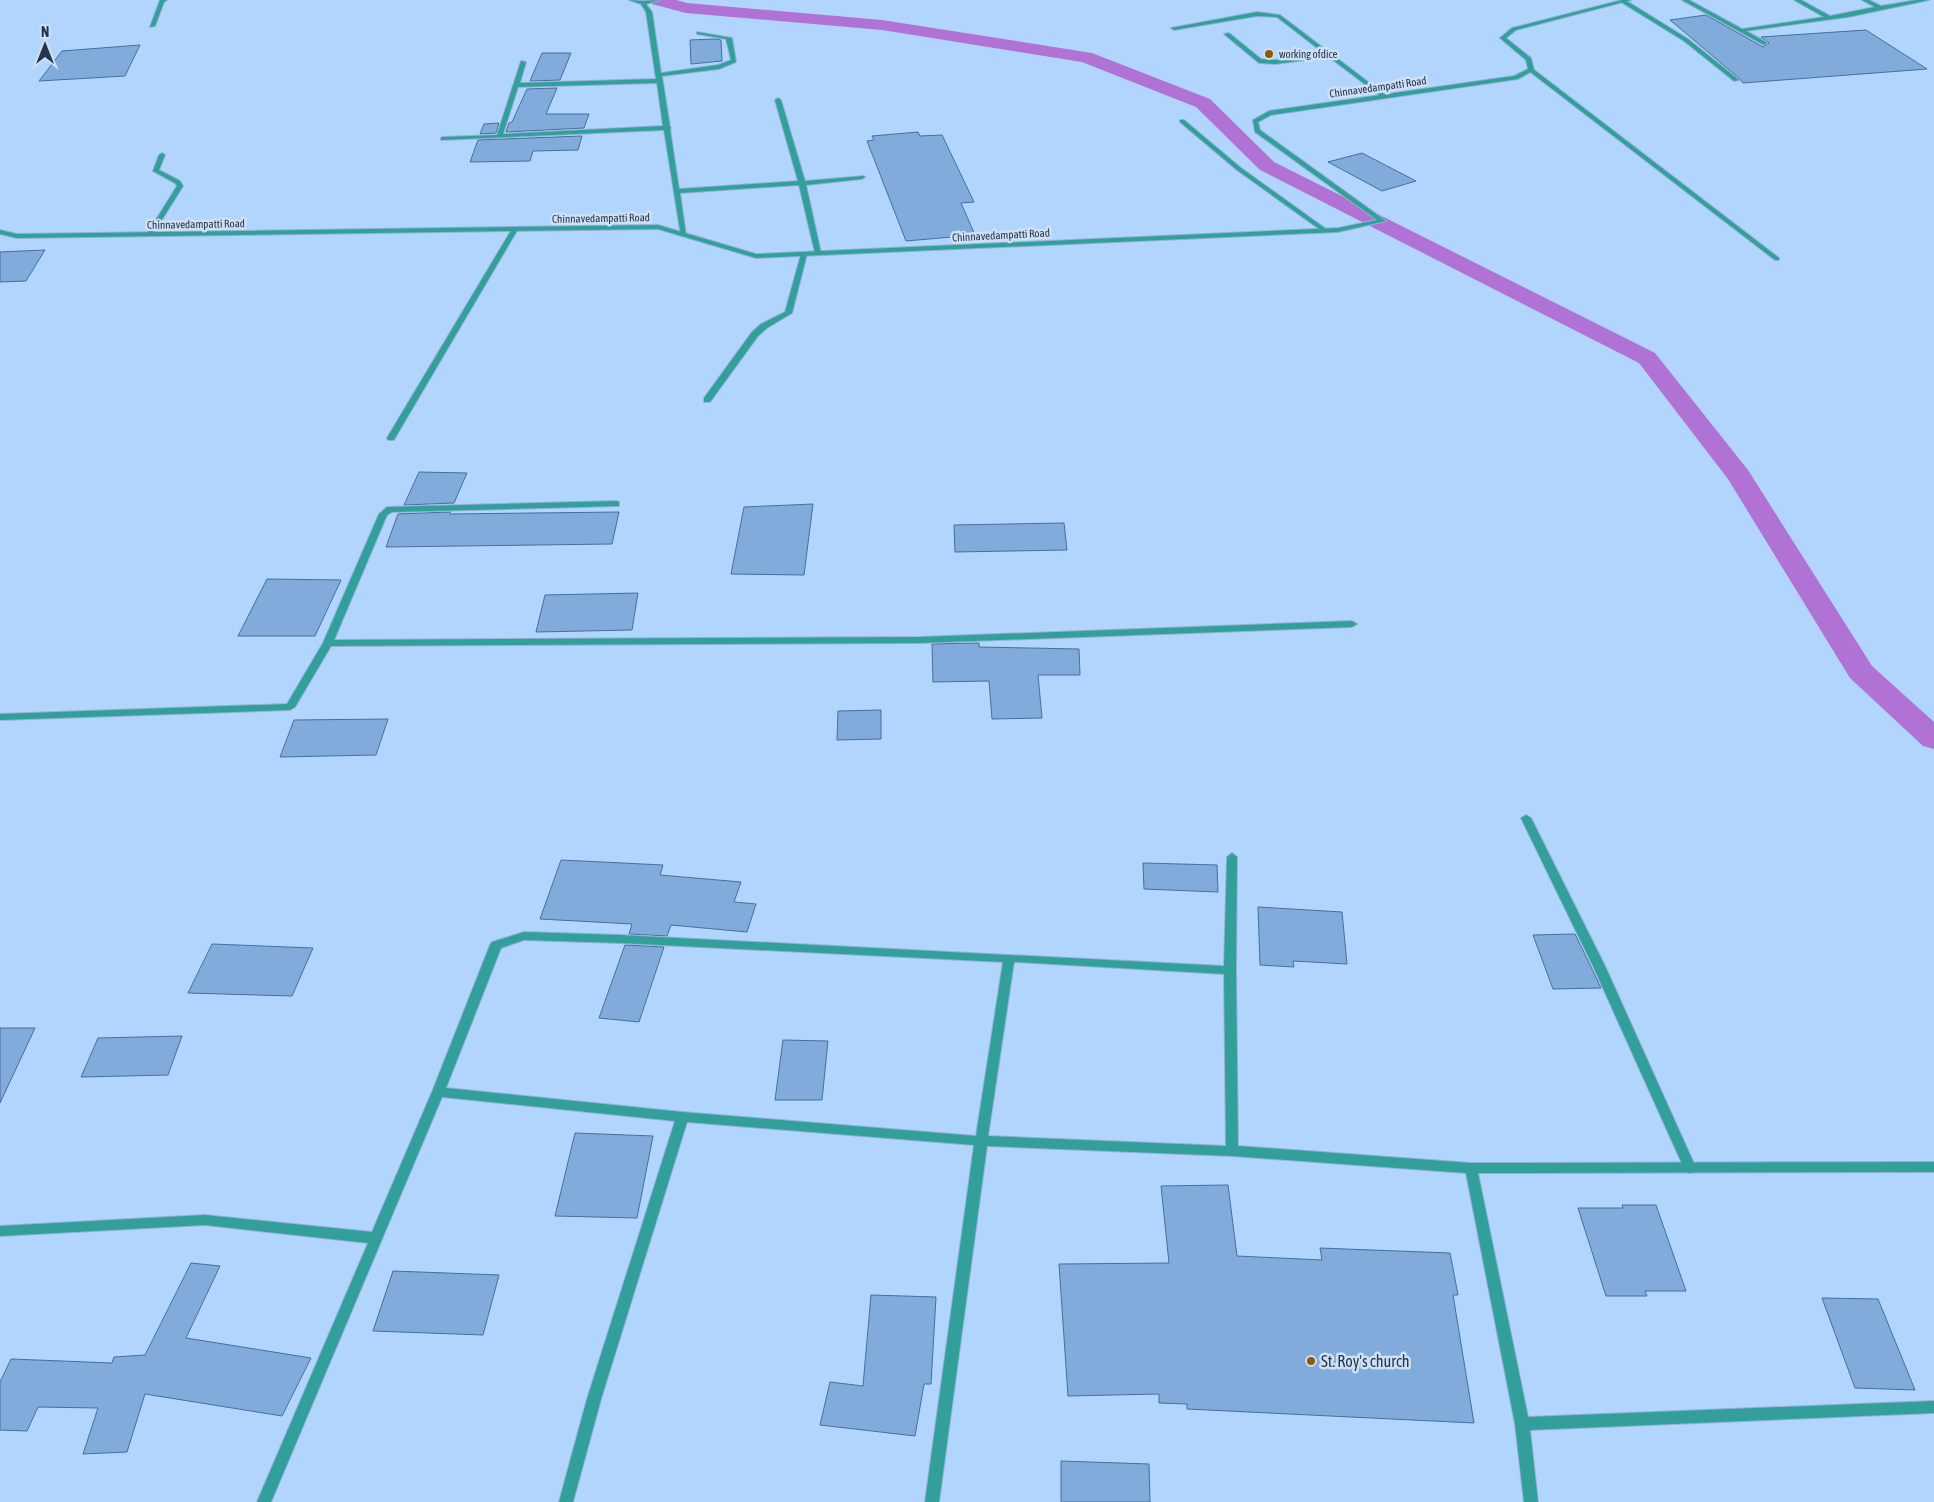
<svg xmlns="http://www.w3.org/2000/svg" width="1934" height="1502" font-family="'Asap Condensed',sans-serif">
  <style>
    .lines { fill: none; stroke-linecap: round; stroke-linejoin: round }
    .canal { fill: #b072d4; fill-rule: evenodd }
    .building { fill: #80abdb; stroke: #466f9c }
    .service-casing { stroke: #92b2d6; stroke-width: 2 }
    .minor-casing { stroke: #92b2d6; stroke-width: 2 }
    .tertiary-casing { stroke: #92b2d6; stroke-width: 2 }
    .service { fill: #329f9b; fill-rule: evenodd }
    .minor { fill: #329f9b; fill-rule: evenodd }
    .tertiary { fill: #329f9b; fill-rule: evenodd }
    .poi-dot { fill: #8c5a04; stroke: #cee0f5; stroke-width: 2 }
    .labels { text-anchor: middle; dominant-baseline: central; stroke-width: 5; stroke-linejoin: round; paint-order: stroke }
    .far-poi-label { font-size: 11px; fill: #25364a; stroke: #cee0f5; text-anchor: start }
    .far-street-label { font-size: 11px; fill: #25364a; stroke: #cee0f5 }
    .near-poi-label { font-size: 16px; fill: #25364a; stroke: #cee0f5; text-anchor: start }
  </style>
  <rect width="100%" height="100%" fill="#b1d5fd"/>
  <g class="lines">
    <polygon class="canal" points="650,0 676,0 687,3 882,20 1092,53 1210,99 1274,162 1655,353 1748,470 1872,666 1934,722 1934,749 1923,746 1850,678 1728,479 1639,363 1260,170 1196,107 1082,62 882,30 686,13 652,4"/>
  </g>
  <g class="building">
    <polygon points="1706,15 1763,47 1769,43 1761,37 1866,30 1927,69 1743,83 1740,79 1670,20"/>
    <polygon points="715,39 721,40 722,61 691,64 690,40"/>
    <polygon points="140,45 125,76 39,81 62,51"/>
    <polygon points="542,53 571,53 560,80 530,81"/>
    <polygon points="557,88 546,114 589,114 584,128 506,132 509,123 512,122 527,89"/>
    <polygon points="499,123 496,133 480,134 484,124"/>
    <polygon points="918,132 920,136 942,135 974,202 961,203 975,235 906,241 867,141 874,140 872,136"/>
    <polygon points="582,136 578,150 533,151 530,161 470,162 478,140"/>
    <polygon points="1362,153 1416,181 1382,191 1328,162"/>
    <polygon points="45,250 26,281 0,282 0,252"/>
    <polygon points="419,472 467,473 454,503 404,505"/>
    <polygon points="813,504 804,575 731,574 744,507"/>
    <polygon points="450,512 450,514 619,512 612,544 386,547 398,514"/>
    <polygon points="1064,523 1067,550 955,552 954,525"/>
    <polygon points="267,579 341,580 315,636 238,636"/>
    <polygon points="638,593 632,630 536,632 545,595"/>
    <polygon points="979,643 979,647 1079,649 1080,675 1038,675 1042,718 992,719 989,681 933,682 932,644"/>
    <polygon points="881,710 881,739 837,740 838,711"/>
    <polygon points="388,719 376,755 280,757 294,720"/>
    <polygon points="561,860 663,865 660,875 741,882 734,902 756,904 747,932 671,925 667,936 629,934 632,924 540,919"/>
    <polygon points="1143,863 1217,865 1218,892 1144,889"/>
    <polygon points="1258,907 1342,912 1347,964 1293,961 1294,967 1260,965"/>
    <polygon points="1575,934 1591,967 1601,988 1553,989 1533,935"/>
    <polygon points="212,944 313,948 292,996 188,993"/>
    <polygon points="625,945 664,947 639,1022 599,1018"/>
    <polygon points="0,1028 35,1028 0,1103"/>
    <polygon points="182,1036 168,1075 81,1077 98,1038"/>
    <polygon points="783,1040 828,1041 822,1100 775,1100"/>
    <polygon points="575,1133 653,1136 637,1218 555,1216"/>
    <polygon points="1228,1185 1237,1256 1322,1260 1320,1248 1450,1253 1458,1295 1453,1295 1474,1423 1187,1409 1187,1404 1159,1403 1159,1394 1068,1396 1059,1264 1169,1263 1161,1186"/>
    <polygon points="1622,1205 1656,1205 1686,1291 1645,1291 1647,1296 1606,1296 1578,1208 1623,1208"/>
    <polygon points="191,1263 220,1266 186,1338 311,1358 282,1416 145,1394 127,1452 83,1454 98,1408 38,1407 27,1431 0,1430 0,1382 11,1359 112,1363 114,1357 145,1355"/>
    <polygon points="393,1271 499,1275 483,1335 373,1331"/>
    <polygon points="871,1295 936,1297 931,1384 924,1384 915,1436 820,1425 830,1382 863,1386"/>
    <polygon points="1822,1298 1878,1299 1915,1390 1855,1388"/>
    <polygon points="1061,1461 1149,1464 1150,1502 1061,1502"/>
  </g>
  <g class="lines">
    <g class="service-casing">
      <g id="service">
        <polygon points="160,0 167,0 164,2 155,26 150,27"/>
        <polygon points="1180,120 1184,120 1241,168 1326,229 1326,231 1322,231 1237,170 1180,122"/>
        <polygon points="515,227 518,229 395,438 394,440 388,440 387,438 512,229"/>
        <polygon points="1526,815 1531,818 1605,966 1696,1168 1694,1172 1690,1173 1686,1172 1684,1168 1593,966 1521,818"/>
      </g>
    </g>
    <g class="minor-casing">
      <g id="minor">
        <path d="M629,0l14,1 17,-1 -14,4 6,8 9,61 57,-8 13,-5 -5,-21 -29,-5v-2l35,6 4,24 -17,7 -57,7 8,51 1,1 -1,1 9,60 119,-8 -23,-81 3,-2 3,2 24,81 59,-5 1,1 -3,2 -56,6 15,68 -1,1 -5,-1 -16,-68 -119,8 6,42 -5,1 -17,-106 -223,10v-2l2,-1 54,-2 24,-74 5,1 -6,21 136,-4 -10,-67 -5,-8zM657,83l6,43 -160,8 15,-47z"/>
        <polygon points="1621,0 1625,0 1688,39 1739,80 1734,81 1684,41 1621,2"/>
        <polygon points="1682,0 1689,0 1742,29 1824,17 1794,0 1801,0 1830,16 1875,7 1862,0 1869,0 1881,6 1917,0 1929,0 1848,17 1746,31 1766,42 1767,43 1764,45"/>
        <polygon points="1257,12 1280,15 1388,97 1383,98 1329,57 1275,64 1259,63 1224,34 1229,33 1261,59 1275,60 1325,54 1277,17 1257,16 1174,30 1171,28"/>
        <polygon points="1529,69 1533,69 1779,258 1779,260 1775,260 1529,71"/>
        <polygon points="162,153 165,155 159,170 180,181 183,186 153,234 150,236 147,234 177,186 175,183 153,171 159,155"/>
        <polygon points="804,252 807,254 792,313 767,328 758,336 710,402 704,402 704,398 752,332 761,324 785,312 801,254"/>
        <polygon points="616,501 619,502 619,506 392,512 387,515 334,640 920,637 1352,621 1357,624 1352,627 920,643 331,646 295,707 290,710 0,720 0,714 287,704 323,643 379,514 387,507"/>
        <path d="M1232,853l5,4 -1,113 2,176 233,17 463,-1v10l-456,1 50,244 406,-16v12l-404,17 8,72h-14l-9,-78 -49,-251 -234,-17 -245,-10 -48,356h-14l49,-357 -287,-23 -86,277 -28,103h-14l28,-103 88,-278 -233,-24 -171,405h-14l111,-259 -163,-18 -205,11v-10l205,-11 167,17 60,-140 58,-147 2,-3 32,-10 96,3 604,31 3,-109zM524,940l96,3 383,19 -27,174 -294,-24 -236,-24 55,-140zM1014,962l210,12 2,172 -238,-10z"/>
      </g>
    </g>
    <g class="tertiary-casing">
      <polygon id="tertiary" points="1622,0 1631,0 1516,30 1506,38 1531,58 1534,70 1518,79 1271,115 1258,122 1260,130 1386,221 1338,232 756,258 658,229 17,238 0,234 0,230 17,234 658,225 756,254 1338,228 1377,220 1255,132 1253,120 1269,111 1514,76 1528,69 1526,60 1500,38 1512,28"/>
    </g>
    <use href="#service" class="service"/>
    <use href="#minor" class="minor"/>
    <use href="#tertiary" class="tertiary"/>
  </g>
  <g class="poi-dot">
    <circle cx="1269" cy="54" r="5"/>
    <circle cx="1311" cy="1361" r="5"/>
  </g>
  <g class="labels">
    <g class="far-poi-label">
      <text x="1279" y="54">working ofdice</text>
    </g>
    <g class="far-street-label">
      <text transform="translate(1378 87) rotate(-8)">Chinnavedampatti Road</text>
      <text transform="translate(601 218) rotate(-1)">Chinnavedampatti Road</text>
      <text transform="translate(196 224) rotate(-1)">Chinnavedampatti Road</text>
      <text transform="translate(1001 235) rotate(-3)">Chinnavedampatti Road</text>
    </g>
    <g class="near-poi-label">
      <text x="1321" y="1361">St. Roy's church</text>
    </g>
  </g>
  <g transform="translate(45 45)" stroke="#cee0f5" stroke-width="4" paint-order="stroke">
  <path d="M0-4L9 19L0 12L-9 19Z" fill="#25364a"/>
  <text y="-8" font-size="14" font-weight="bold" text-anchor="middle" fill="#25364a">N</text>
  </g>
</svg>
